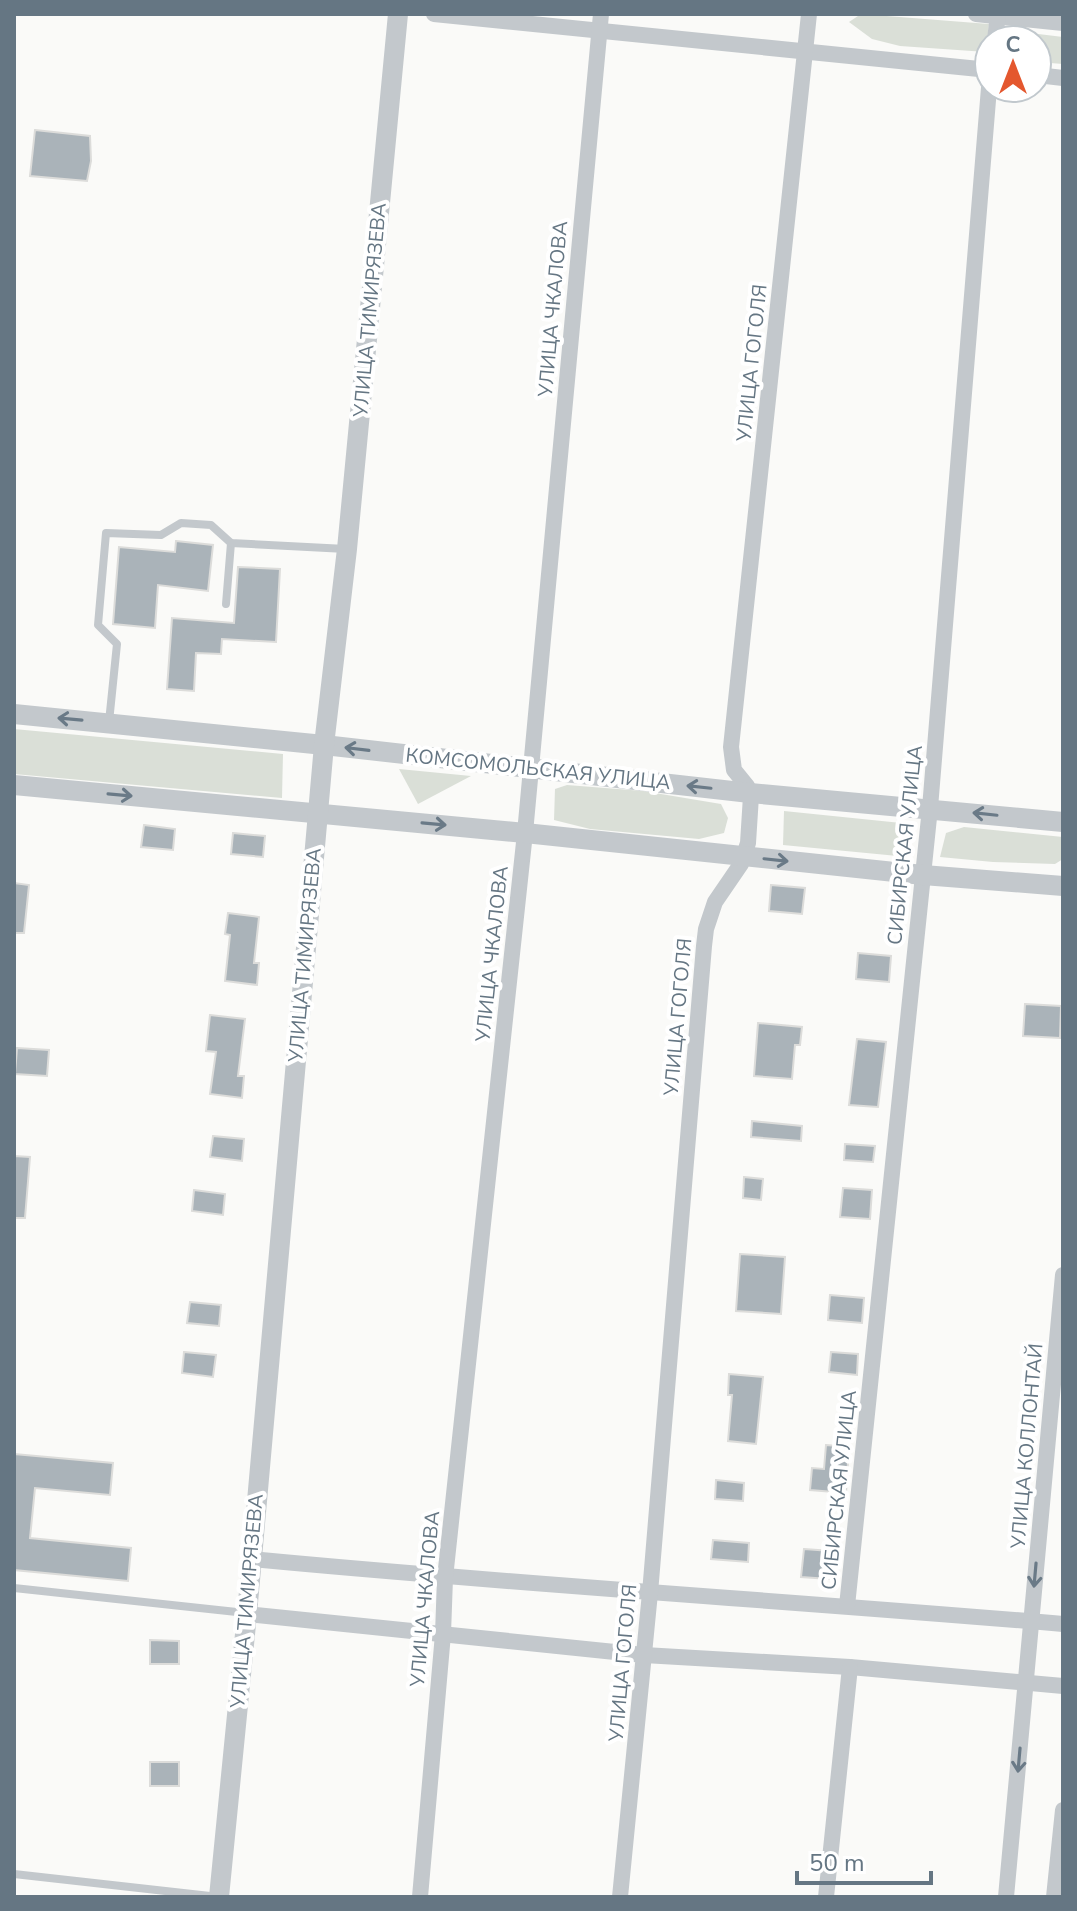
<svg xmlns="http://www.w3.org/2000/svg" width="1077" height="1911" font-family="'Nunito Sans',sans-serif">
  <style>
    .green { fill: #dadfd7 }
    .building { fill: #aab3b9; stroke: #dcdcda; stroke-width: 2 }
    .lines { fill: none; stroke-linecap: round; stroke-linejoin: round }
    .service { stroke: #c3c8cc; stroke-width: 8 }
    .minor { stroke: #c3c8cc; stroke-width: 16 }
    .tertiary { stroke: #c3c8cc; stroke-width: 20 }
    .oneway { stroke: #6a7a87 }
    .labels { text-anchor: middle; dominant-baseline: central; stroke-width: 8; stroke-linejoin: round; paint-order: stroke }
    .street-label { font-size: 20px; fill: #657683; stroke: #fff }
  </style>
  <rect width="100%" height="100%" fill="#fafaf8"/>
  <g class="green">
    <polygon points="861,14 989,24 986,52 900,46 872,39 849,22"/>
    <polygon points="1014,31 1063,37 1063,64 1037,62 1037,40 1012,40"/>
    <polygon points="14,729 283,754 282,798 14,774"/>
    <polygon points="399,769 471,776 418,804"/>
    <polygon points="567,785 643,791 721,804 728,818 724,833 699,839 590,829 554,820 555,789"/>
    <polygon points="784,811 911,824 908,857 783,845"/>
    <polygon points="964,827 1063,837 1063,859 1055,864 993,862 940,857 946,833"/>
  </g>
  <g class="building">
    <polygon points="35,130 90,136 91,161 87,181 30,176"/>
    <polygon points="176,541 213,545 208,591 158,585 155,628 113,624 119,547 175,552"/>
    <polygon points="238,567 280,569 276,642 222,639 221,654 196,653 194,691 167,689 172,618 234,623"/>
    <polygon points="144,825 175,829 173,850 141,847"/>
    <polygon points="233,833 265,836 263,857 231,854"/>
    <polygon points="14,883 29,885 24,933 14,933"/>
    <polygon points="771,885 805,888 802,914 769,911"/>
    <polygon points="228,913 259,917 254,963 259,963 257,985 225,981 230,935 225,934"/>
    <polygon points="858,953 891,956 889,982 856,979"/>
    <polygon points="1025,1004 1061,1006 1060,1038 1023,1036"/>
    <polygon points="210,1015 245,1019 238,1076 244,1076 242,1098 210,1094 216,1052 206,1051"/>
    <polygon points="758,1023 802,1027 800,1045 795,1045 792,1079 754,1076"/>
    <polygon points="857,1039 886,1042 878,1107 849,1105"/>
    <polygon points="17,1048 49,1050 47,1076 15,1074"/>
    <polygon points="752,1121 802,1126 801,1141 751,1137"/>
    <polygon points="213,1136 244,1139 242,1161 210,1157"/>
    <polygon points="845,1144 875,1146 873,1162 844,1160"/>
    <polygon points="14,1156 30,1157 25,1218 14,1218"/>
    <polygon points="744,1177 763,1179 761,1200 743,1198"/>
    <polygon points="843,1188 872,1190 870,1219 840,1217"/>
    <polygon points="194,1190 225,1194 223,1215 192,1211"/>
    <polygon points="740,1254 785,1257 781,1314 736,1311"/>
    <polygon points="830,1295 864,1298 862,1323 828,1320"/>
    <polygon points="190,1302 221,1305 219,1326 187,1323"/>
    <polygon points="184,1352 216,1355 213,1377 182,1373"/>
    <polygon points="831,1352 858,1354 857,1375 829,1372"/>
    <polygon points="729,1374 763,1377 756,1444 728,1441 732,1395 728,1395"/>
    <polygon points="826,1445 849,1447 846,1493 810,1490 812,1468 824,1469"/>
    <polygon points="14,1454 113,1463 110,1495 35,1488 30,1538 131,1548 128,1581 14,1570"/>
    <polygon points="716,1480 744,1483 743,1501 715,1499"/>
    <polygon points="713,1540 749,1543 748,1562 711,1559"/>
    <polygon points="804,1549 831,1551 829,1579 801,1577"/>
    <polygon points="150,1640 179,1641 179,1664 150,1664"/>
    <rect x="150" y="1762" width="29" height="24"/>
  </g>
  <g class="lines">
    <g class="service">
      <polyline points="226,604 231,543"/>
      <polyline points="109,722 117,644 98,625 106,533 161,535 181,523 211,525 231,543 346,549"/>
      <polyline points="14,1588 246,1613"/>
      <polyline points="14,1874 219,1897"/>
    </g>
    <g class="minor">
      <polyline points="434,14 989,70"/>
      <polyline points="976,14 1063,23"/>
      <polyline points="995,40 998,14"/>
      <polyline points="1037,75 1063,78"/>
      <path d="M251,1559c271,26 541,42 812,65"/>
      <polyline points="847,1606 930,808 989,88"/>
      <polyline points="247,1614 644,1655 850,1667 1063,1686"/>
      <polyline points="420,1897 443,1634 445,1578 525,833 601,14"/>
      <polyline points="620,1897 650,1593 704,946 706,929 715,902 741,864 748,843 751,796 747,786 734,770 731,747 809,14"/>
      <polyline points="826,1897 850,1667"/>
      <polyline points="1006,1897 1063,1275"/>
      <polyline points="1054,1897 1063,1810"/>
    </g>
    <g class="tertiary">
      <polyline points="14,714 324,745 750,793 1063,822"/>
      <polyline points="14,785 525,833 923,875 1063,886"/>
      <polyline points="219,1897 247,1614 324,745 347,549 398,14"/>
    </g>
  </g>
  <defs><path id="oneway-shaft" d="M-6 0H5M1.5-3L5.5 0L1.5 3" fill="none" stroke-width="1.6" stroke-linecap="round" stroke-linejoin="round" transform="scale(2)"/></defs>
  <g class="oneway">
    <use href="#oneway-shaft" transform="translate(70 719) rotate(-175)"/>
    <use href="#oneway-shaft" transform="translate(357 749) rotate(-173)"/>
    <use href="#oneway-shaft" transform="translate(699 787) rotate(-174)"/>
    <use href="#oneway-shaft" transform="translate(120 795) rotate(5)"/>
    <use href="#oneway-shaft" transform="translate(985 814) rotate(-174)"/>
    <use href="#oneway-shaft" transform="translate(434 824) rotate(5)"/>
    <use href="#oneway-shaft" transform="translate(776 860) rotate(6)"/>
    <use href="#oneway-shaft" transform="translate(1035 1575) rotate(95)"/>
    <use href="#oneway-shaft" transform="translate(1019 1760) rotate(95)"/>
  </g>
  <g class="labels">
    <g class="street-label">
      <text transform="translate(553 309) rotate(-85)">УЛИЦА ЧКАЛОВА</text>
      <text transform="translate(370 310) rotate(-85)">УЛИЦА ТИМИРЯЗЕВА</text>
      <text transform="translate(752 363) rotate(-84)">УЛИЦА ГОГОЛЯ</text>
      <text transform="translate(538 769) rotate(6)">КОМСОМОЛЬСКАЯ УЛИЦА</text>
      <text transform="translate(905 845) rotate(-84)">СИБИРСКАЯ УЛИЦА</text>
      <text transform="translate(492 954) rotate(-84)">УЛИЦА ЧКАЛОВА</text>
      <text transform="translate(305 955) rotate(-85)">УЛИЦА ТИМИРЯЗЕВА</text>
      <text transform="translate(678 1017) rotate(-85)">УЛИЦА ГОГОЛЯ</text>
      <text transform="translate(1027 1446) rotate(-85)">УЛИЦА КОЛЛОНТАЙ</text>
      <text transform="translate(839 1490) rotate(-84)">СИБИРСКАЯ УЛИЦА</text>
      <text transform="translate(425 1599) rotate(-85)">УЛИЦА ЧКАЛОВА</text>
      <text transform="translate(247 1601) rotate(-85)">УЛИЦА ТИМИРЯЗЕВА</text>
      <text transform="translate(623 1663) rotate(-85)">УЛИЦА ГОГОЛЯ</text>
    </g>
  </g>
  <rect width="1077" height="1911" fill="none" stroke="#657683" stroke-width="32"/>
  <g transform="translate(1013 64)"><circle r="38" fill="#ffffff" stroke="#c1c8cd" stroke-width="2"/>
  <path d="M0-6L14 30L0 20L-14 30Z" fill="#e4572e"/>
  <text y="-12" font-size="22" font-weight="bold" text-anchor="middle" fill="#657683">С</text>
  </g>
  <path d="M797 1871v12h134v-12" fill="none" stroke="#657683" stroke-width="4"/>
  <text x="809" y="1871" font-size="24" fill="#657683" stroke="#ffffff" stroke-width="6" paint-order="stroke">50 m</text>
</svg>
